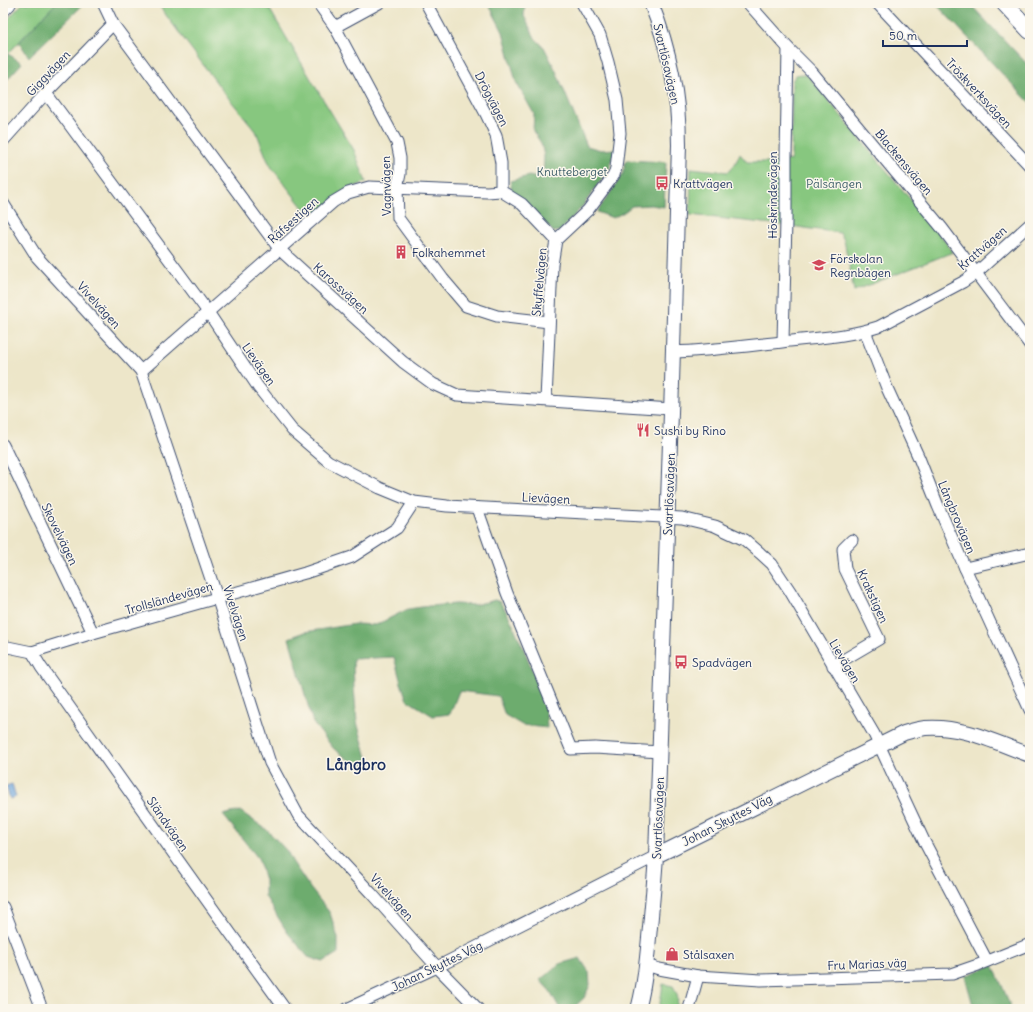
<svg xmlns="http://www.w3.org/2000/svg" width="1033" height="1012" font-family="Delius,sans-serif">
  <style>
    .green { fill: #87c77f; stroke: #517b6e }
    .forest { fill: #6dac6e; stroke: #446e66 }
    .water { fill: #6ea5dc; stroke: #446a9d }
    .lines { fill: none; stroke-linecap: round; stroke-linejoin: round }
    .minor-casing { stroke: #3a4a6e; stroke-width: 13 }
    .tertiary-casing { stroke: #3a4a6e; stroke-width: 16 }
    .secondary-casing { stroke: #3a4a6e; stroke-width: 18 }
    .minor { stroke: #fff; stroke-width: 11 }
    .tertiary { stroke: #fff; stroke-width: 14 }
    .secondary { stroke: #fff; stroke-width: 16 }
    .labels { text-anchor: middle; dominant-baseline: central; stroke-width: 3; stroke-linejoin: round; paint-order: stroke }
    .street-label { font-size: 12px; fill: #1b2f5e; stroke: #fbf7ec }
    .park-label { font-size: 12px; fill: #3b5d68; stroke: #fbf7ec }
    .poi-label { font-size: 12px; fill: #1b2f5e; stroke: #fbf7ec; text-anchor: start }
    .district-label { font-size: 16px; font-weight: bold; fill: #1b2f5e; stroke: #fbf7ec }
  </style>
  <rect width="100%" height="100%" fill="#fbf7ec"/>
  <filter id="ink" filterUnits="userSpaceOnUse"><feTurbulence type="fractalNoise" baseFrequency=".025" numOctaves="2"/><feDisplacementMap in="SourceGraphic" scale="8" xChannelSelector="R" yChannelSelector="G"/><feConvolveMatrix kernelMatrix="1 2 1 2 8 2 1 2 1" color-interpolation-filters="sRGB"/></filter>
  <filter id="wash" filterUnits="userSpaceOnUse"><feTurbulence type="fractalNoise" baseFrequency=".012" numOctaves="4" result="noise"/><feDisplacementMap in="SourceGraphic" scale="16" xChannelSelector="R" yChannelSelector="G"/><feGaussianBlur stdDeviation="0.9" result="paint"/><feColorMatrix in="noise" values="0 0 0 0 0 0 0 0 0 0 0 0 0 0 0 0 0 1.4 0 .05"/><feComposite in="paint" operator="in"/></filter>
  <g filter="url(#wash)">
    <rect width="100%" height="100%" fill="#ede6c9"/>
    <g class="green">
      <polygon points="23,3 56,3 3,59 3,24"/>
      <polygon points="157,3 266,3 318,91 354,150 366,182 346,190 311,218 272,168 267,159 256,131 222,90"/>
      <polygon points="802,74 808,76 940,235 953,252 854,291 844,240 840,233 791,226 690,215 691,168 728,172 735,164 740,154 747,162 778,162 791,160 792,81 796,75"/>
      <path d="M663,984l10,2c5,9 6,13 3,23h-17z"/>
    </g>
    <g class="forest">
      <polygon points="56,3 85,3 29,57 19,42"/>
      <polygon points="488,3 525,3 524,16 535,38 544,47 556,71 587,146 601,150 615,149 609,169 582,207 560,231 553,232 545,223 512,191 510,181 529,176 543,179 544,156 541,143 533,131 534,114 516,82 503,32"/>
      <polygon points="935,3 969,3 1030,67 1030,103"/>
      <polygon points="8,54 22,63 3,84 3,59"/>
      <polygon points="626,160 666,162 664,207 651,205 632,206 624,212 613,218 597,212 623,174"/>
      <polygon points="495,600 500,602 508,614 522,645 534,674 546,713 547,728 522,725 505,715 498,696 459,691 450,714 433,716 407,700 401,683 394,657 353,659 354,688 357,722 369,765 353,763 334,749 313,723 289,638 305,632 355,624 376,625 408,609 429,606 456,604 474,605"/>
      <polygon points="240,811 267,830 287,851 292,861 310,888 330,913 338,938 338,953 323,962 308,957 287,932 265,896 265,880 258,858 223,815"/>
      <polygon points="580,958 589,972 590,985 584,998 572,1009 560,1009 550,991 540,980 559,964"/>
      <polygon points="993,965 1012,1009 974,1009 965,976"/>
    </g>
    <polygon class="water" points="12,784 16,797 10,799 6,786"/>
  </g>
  <g filter="url(#ink)">
    <g class="lines">
      <g class="minor-casing">
        <g id="minor">
          <polyline points="103,3 113,24 280,250 403,362 433,384 457,395 672,409"/>
          <polyline points="318,3 335,27 397,143 400,158 400,174 397,188 398,218 443,279 466,306 497,316 549,322"/>
          <polyline points="426,3 486,114 496,135 501,163 501,191 522,204 556,240"/>
          <polyline points="748,3 788,48 812,72 942,228 1030,345"/>
          <polyline points="877,3 1030,166"/>
          <polyline points="335,27 379,3"/>
          <polyline points="46,93 208,312 258,387 292,430 328,461 380,488 414,502 447,506 682,518 715,526 745,540 760,553 772,564 790,591 874,734 924,841 987,961"/>
          <polyline points="3,141 46,93 113,24"/>
          <polyline points="3,203 37,257 141,371 217,597 270,763 298,815 371,893 437,967 478,1009"/>
          <polyline points="865,331 887,388 919,458 938,506 965,568 1030,710"/>
          <polyline points="783,341 786,221 786,155 788,48"/>
          <path d="M673,352c36,-1 73,-6 109,-10 32,-4 65,-5 96,-15l85,-45 13,-9 54,-49"/>
          <polyline points="141,371 333,202 348,193 369,187 487,192 501,191"/>
          <polyline points="546,400 552,265 556,240 588,210 614,175 616,168 620,133 617,100 608,62 600,35 582,3"/>
          <polyline points="3,445 93,633"/>
          <polyline points="477,508 507,593 571,749 595,748 660,752"/>
          <polyline points="965,568 1030,553"/>
          <polyline points="3,646 32,652 93,633 305,573 352,557 397,528 414,502"/>
          <path d="M32,652l9,15c81,114 162,229 244,342"/>
          <polyline points="833,666 879,639 845,569 843,549 852,540"/>
          <polyline points="3,907 42,1009"/>
          <polyline points="646,965 659,969 698,976 761,980 952,974 978,965 1030,944"/>
          <polyline points="347,1009 437,967 656,856"/>
          <polyline points="689,1009 698,976"/>
        </g>
      </g>
      <g class="tertiary-casing">
        <g id="tertiary">
          <path d="M656,856l248,-123c7,-2 14,-4 21,-5 37,-3 71,15 105,27"/>
          <path d="M638,1009c6,-20 8,-41 10,-61 3,-31 6,-62 8,-92l16,-473 7,-238c0,-48 -10,-97 -28,-142"/>
        </g>
      </g>
      <g class="secondary-casing">
        <g id="secondary">
          <polyline points="1004,3 1030,31"/>
          <polyline points="3,8 8,3"/>
        </g>
      </g>
      <use href="#minor" class="minor"/>
      <use href="#tertiary" class="tertiary"/>
      <use href="#secondary" class="secondary"/>
    </g>
  </g>
  <defs>
    <g id="bus-bare" transform="scale(1.08)"><path d="M-5-6H5V4H4V6H2V4H-2V6H-4V4H-5ZM-3.5-4V0h7V-4ZM-3.5 1.2v1.5H-2V1.2ZM2 1.2v1.5H3.5V1.2Z" fill="#d1495b" stroke="#fbf7ec" stroke-width="2.5" paint-order="stroke"/></g>
    <g id="building-bare" transform="scale(1.08)"><path d="M-4-6H4V6H1V3H-1V6H-4ZM-2.5-4.3h1.7v1.8h-1.7ZM.8-4.3h1.7v1.8H.8ZM-2.5-1h1.7V.8h-1.7ZM.8-1h1.7V.8H.8Z" fill="#d1495b" stroke="#fbf7ec" stroke-width="2.5" paint-order="stroke"/></g>
    <g id="school-bare" transform="scale(1.08)"><path d="M0-5L7-2L0 1L-7-2ZM-4 1L0 2.5L4 1V4Q0 6-4 4Z" fill="#d1495b" stroke="#fbf7ec" stroke-width="2.5" paint-order="stroke"/></g>
    <g id="restaurant-bare" transform="scale(1.08)"><path d="M-5-6h1v4h1v-4h1v4h1v-4h1v5L-1.5 .5V6h-2V.5L-5-1ZM5-6V6H3V1.5H1.5Q1.5-4 5-6Z" fill="#d1495b" stroke="#fbf7ec" stroke-width="2.5" paint-order="stroke"/></g>
    <g id="shop-bare" transform="scale(1.08)"><path d="M-5-2.5h2.3a2.7 3.5 0 0 1 5.4 0H5L5.5 6h-11ZM-1.5-2.5h3a1.5 2.3 0 0 0-3 0Z" fill="#d1495b" stroke="#fbf7ec" stroke-width="2.5" paint-order="stroke"/></g>
  </defs>
  <g fill-rule="evenodd">
    <use href="#bus-bare" x="662" y="183"/>
    <use href="#building-bare" x="401" y="252"/>
    <use href="#school-bare" x="819" y="265"/>
    <use href="#restaurant-bare" x="643" y="430"/>
    <use href="#bus-bare" x="681" y="662"/>
    <use href="#shop-bare" x="672" y="954"/>
  </g>
  <g class="labels">
    <g class="street-label">
      <text transform="translate(667 64) rotate(77)">Svartlösavägen</text>
      <text transform="translate(48 73) rotate(-47)">Giggvägen</text>
      <text transform="translate(979 93) rotate(47)">Tröskverksvägen</text>
      <text transform="translate(492 99) rotate(63)">Drögvägen</text>
      <text transform="translate(904 162) rotate(50)">Blackensvägen</text>
      <text transform="translate(386 186) rotate(-91)">Vagnvägen</text>
      <text transform="translate(772 195) rotate(-90)">Höskrindevägen</text>
      <text transform="translate(293 220) rotate(-42)">Räfsestigen</text>
      <text transform="translate(982 248) rotate(-41)">Krattvägen</text>
      <text transform="translate(539 282) rotate(-85)">Skyffelvägen</text>
      <text transform="translate(341 288) rotate(42)">Karossvägen</text>
      <text transform="translate(99 305) rotate(48)">Vivelvägen</text>
      <text transform="translate(259 364) rotate(55)">Lievägen</text>
      <text transform="translate(669 494) rotate(-88)">Svartlösavägen</text>
      <text transform="translate(546 498) rotate(3)">Lievägen</text>
      <text transform="translate(957 517) rotate(67)">Långbrovägen</text>
      <text transform="translate(60 534) rotate(64)">Skovelvägen</text>
      <text transform="translate(873 596) rotate(65)">Krakstigen</text>
      <text transform="translate(169 598) rotate(-16)">Trollsländevägen</text>
      <text transform="translate(236 613) rotate(72)">Vivelvägen</text>
      <text transform="translate(845 661) rotate(59)">Lievägen</text>
      <text transform="translate(658 818) rotate(-88)">Svartlösavägen</text>
      <text transform="translate(727 820) rotate(-27)">Johan Skyttes Väg</text>
      <text transform="translate(168 824) rotate(55)">Sländvägen</text>
      <text transform="translate(392 897) rotate(48)">Vivelvägen</text>
      <text transform="translate(867 964) rotate(-2)">Fru Marias väg</text>
      <text transform="translate(437 966) rotate(-26)">Johan Skyttes Väg</text>
    </g>
    <g class="park-label">
      <text x="572" y="171">Knutteberget</text>
      <text x="834" y="183">Pälsängen</text>
    </g>
    <g class="poi-label">
      <text x="673" y="183">Krattvägen</text>
      <text x="412" y="252">Folkahemmet</text>
      <text x="830" y="258">Förskolan<tspan x="830" dy="14">Regnbågen</tspan></text>
      <text x="654" y="430">Sushi by Rino</text>
      <text x="692" y="662">Spadvägen</text>
      <text x="683" y="954">Stålsaxen</text>
    </g>
    <g class="district-label">
      <text x="356" y="764">Långbro</text>
    </g>
  </g>
  <rect width="1033" height="1012" fill="none" stroke="#fbf7ec" stroke-width="16"/>
  <path d="M883 40v6h84v-6" fill="none" stroke="#1b2f5e" stroke-width="2"/>
  <text x="889" y="40" font-size="12" fill="#1b2f5e" stroke="#fbf7ec" stroke-width="3" paint-order="stroke">50 m</text>
</svg>
